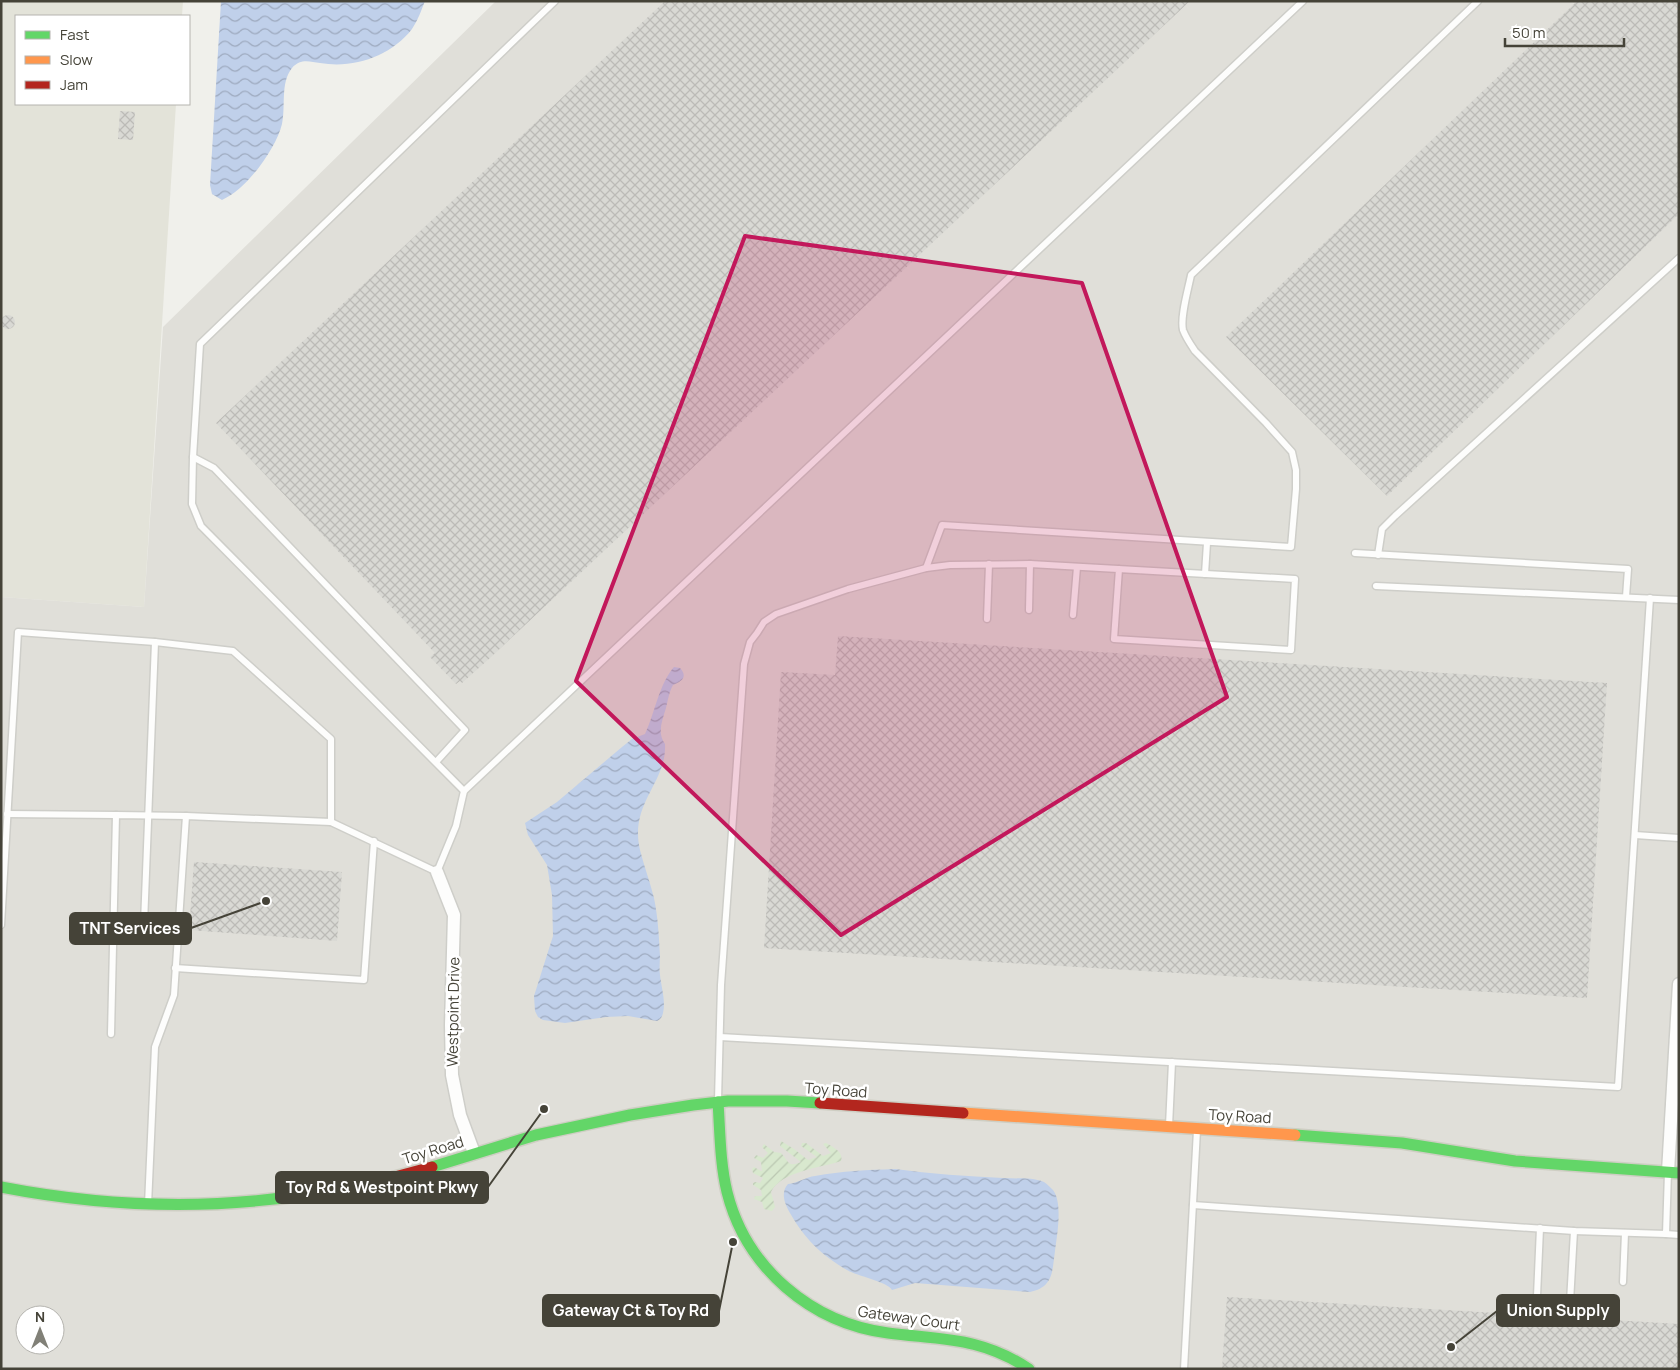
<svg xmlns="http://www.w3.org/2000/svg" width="1680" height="1370" font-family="Manrope,sans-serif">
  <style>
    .residential { fill: #e3e3d9 }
    .industrial { fill: #e0dfd9; fill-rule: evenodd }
    .garden { fill: url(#garden-furrows) }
    .water { fill: url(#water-waves) }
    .building { fill: url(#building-cross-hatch) }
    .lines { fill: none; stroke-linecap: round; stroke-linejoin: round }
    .lane-casing { stroke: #cecec9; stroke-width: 9 }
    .street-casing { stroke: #cecec9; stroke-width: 15 }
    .fast-casing { stroke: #cecec3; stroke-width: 14 }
    .slow-casing { stroke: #cecec3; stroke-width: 14 }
    .jam-casing { stroke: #cecec3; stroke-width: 14 }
    .lane { stroke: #fdfdfc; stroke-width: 6 }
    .street { stroke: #fdfdfc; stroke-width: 12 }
    .fast { stroke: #63d668; stroke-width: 11 }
    .slow { stroke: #ff974d; stroke-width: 11 }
    .jam { stroke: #b3261e; stroke-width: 11 }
    .marked { fill: #c2185b; fill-opacity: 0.2; stroke: #c2185b; stroke-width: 4; stroke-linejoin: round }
    .labels { text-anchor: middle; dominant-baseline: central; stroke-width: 5; stroke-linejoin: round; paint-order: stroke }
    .street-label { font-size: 15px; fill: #454338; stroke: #fff }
    .leader { fill: none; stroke: #454338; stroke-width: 2 }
    .callout-dot { fill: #454338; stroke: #fff; stroke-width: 2 }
    .callout { fill: #454338; stroke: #454338; stroke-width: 2 }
    .callout-label { font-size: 16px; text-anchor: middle; font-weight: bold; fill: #fff }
  </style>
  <defs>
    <pattern id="garden-furrows" width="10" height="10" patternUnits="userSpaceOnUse" patternTransform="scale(1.25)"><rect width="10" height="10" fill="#d8e8ce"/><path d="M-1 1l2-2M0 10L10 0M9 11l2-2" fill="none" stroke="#bbc8b2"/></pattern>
    <pattern id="water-waves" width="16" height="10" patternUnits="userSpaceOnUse" patternTransform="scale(1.25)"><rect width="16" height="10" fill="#c0d0ea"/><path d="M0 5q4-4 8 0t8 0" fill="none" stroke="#9eaabf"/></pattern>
    <pattern id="building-cross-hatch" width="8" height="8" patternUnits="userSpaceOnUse" patternTransform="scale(1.25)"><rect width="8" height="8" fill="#d9d9d4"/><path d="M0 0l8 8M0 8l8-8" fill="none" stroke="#bcbbb7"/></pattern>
  </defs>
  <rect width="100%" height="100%" fill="#f0f0eb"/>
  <polygon class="residential" points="1,1 183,1 182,16 16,16 16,104 176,104 144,607 1,597"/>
  <path class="industrial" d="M496,1h1183v1368h-1678v-772l143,10 19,-280zM25,1315h30v30h-30z"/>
  <path class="garden" d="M781,1141l13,8 14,11 9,-3 -16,-11 1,-3h4l17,13 8,-3 -8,-9 3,-1c7,4 18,9 15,18 -20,7 -60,10 -70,31l4,15 -3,4 -8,-2 -2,-7 -8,-3 1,-3h7l-1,-6 -8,-5v-2l2,-1 5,1 3,-5 -10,-5 -1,-4 2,-2 7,4h1l-1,-9 -7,-4 2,-3 7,3 5,-5 -6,-6 2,-3 10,8 7,1c8,8 6,15 20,9l-21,-16z"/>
  <g class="water">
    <path d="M221,1h204c-4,10 -7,19 -13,28 -21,27 -58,40 -92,34 -10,-1 -19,-5 -28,5 -12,15 -6,38 -10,56 -6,25 -36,66 -60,76l-10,-6 -2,-9z"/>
    <path d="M674,667l6,1c8,9 2,13 -7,17 -4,7 -5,15 -7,23 -4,13 -9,25 -1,36 2,39 -36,59 -25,106 4,16 10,32 14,48 4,19 5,39 6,58 0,6 -1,12 0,19 1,11 6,26 3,38 -1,4 -2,6 -6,8l-29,-5 -22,1 -41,6 -22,-3 -5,-3 -3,-6 -1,-15 19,-60 -1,-41 -5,-30 -19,-30 -3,-12 32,-21 65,-55 10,-8 13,-5c10,-21 14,-50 29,-67z"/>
    <path d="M895,1169c36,5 72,7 108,9 13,1 29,-1 41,4 3,2 7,6 9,8 10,13 4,45 2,61 -3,20 -1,36 -25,41l-115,-9 -23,7c-4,-8 -35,-14 -45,-20 -26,-15 -43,-32 -57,-57 -5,-9 -10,-20 -2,-29 10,-1 18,-7 27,-8 27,-5 53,-6 80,-7z"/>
  </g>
  <g class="building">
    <polygon points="665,1 1190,1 490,658 462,683 460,681 456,684 430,657 435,653 216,423"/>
    <polygon points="1577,1 1679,1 1679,214 1387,496 1226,337"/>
    <polygon points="120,111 135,112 133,140 118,139"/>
    <circle cx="8" cy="322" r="7"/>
    <polygon points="838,636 1607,683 1587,998 764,948 781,672 835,675"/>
    <polygon points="194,862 342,872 337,941 189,930"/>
    <polygon points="1227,1297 1679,1324 1679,1369 1222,1369"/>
  </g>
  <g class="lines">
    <g class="lane-casing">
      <g id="lane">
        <polyline points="193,457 214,468 465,730 436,762"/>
        <polyline points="1355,553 1628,569 1626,597"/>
        <polyline points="1378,555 1382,529 1395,516 1679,258"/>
        <path d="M926,568l16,-43 349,22 5,-58v-19l-4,-18 -26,-29 -71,-72c-4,-6 -9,-13 -12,-21 -3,-13 5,-40 8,-55l287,-274"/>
        <polyline points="1205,574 1207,543"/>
        <polyline points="1376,586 1679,600"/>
        <polyline points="1029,610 1030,564"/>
        <polyline points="1073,615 1077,567"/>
        <polyline points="987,619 989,564"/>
        <polyline points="464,791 201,526 192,504 193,457 200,344 555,1"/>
        <polyline points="7,814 116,815"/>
        <polyline points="1635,835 1679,838"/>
        <polyline points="114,924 144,924 155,642"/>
        <polyline points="1,925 18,632 155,642 233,651 331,739 331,822"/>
        <polyline points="175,968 364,980 374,841"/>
        <polyline points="111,1034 116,815 186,816"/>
        <polyline points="720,1037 1618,1087 1650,598"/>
        <polyline points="718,1100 721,985 744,664 750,642 757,633 764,622 776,614 848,589 926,568 950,565 1030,564 1295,579 1291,650 1114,639 1119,569"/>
        <polyline points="1169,1126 1172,1062"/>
        <polyline points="148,1205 155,1047 174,995 186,816 331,822 437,872 456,826 464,791 1303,1"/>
        <polyline points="1193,1205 1574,1231 1666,1234 1668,1172"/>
        <polyline points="1666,1234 1679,1235"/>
        <polyline points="1623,1282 1625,1233"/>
        <polyline points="1537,1296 1540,1228"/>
        <polyline points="1570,1302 1574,1231"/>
        <polyline points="1184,1369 1197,1130"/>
      </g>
    </g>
    <g class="street-casing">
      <g id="street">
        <polyline points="437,872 454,915 451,1025 452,1075 460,1115 474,1153"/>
        <polyline points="1668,1172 1679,984"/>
      </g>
    </g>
    <g class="fast-casing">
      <g id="fast">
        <path d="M718,1102c2,30 2,61 9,90 19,76 84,131 161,141 55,7 93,4 141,36"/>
        <polyline points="1295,1135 1402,1143 1515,1161 1679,1173"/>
        <polyline points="432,1167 536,1135 630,1115 693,1105 728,1101 787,1101 820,1103"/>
        <path d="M1,1187c104,20 204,24 309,7"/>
      </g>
    </g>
    <g class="slow-casing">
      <polyline id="slow" points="963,1113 1295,1135"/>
    </g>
    <g class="jam-casing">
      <g id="jam">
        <polyline points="820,1103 963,1113"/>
        <polyline points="310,1194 391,1178 432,1167"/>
      </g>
    </g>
    <use href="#lane" class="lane"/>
    <use href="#street" class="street"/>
    <use href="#fast" class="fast"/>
    <use href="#slow" class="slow"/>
    <use href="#jam" class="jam"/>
  </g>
  <path class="marked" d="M745,236l337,47 145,414 -386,238 -265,-254z"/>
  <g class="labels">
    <g class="street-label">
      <text transform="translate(453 1012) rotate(-89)">Westpoint Drive</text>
      <text transform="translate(836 1090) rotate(4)">Toy Road</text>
      <text transform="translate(1240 1116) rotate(3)">Toy Road</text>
      <text transform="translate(433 1150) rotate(-17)">Toy Road</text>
      <text transform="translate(909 1318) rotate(8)">Gateway Court</text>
    </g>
  </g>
  <path class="leader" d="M266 901L191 928M544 1109L488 1187M1451 1347L1497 1311M733 1242L719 1311"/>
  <g class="callout-dot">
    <circle cx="266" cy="901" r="5"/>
    <circle cx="544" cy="1109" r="5"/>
    <circle cx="1451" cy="1347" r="5"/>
    <circle cx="733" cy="1242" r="5"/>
  </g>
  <g class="callout">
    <rect x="70" y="913" width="121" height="31" rx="5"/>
    <rect x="276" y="1172" width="212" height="31" rx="5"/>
    <rect x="1497" y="1295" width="122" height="31" rx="5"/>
    <rect x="543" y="1295" width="176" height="31" rx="5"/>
  </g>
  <g class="callout-label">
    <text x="130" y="934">TNT Services</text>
    <text x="382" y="1193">Toy Rd &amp; Westpoint Pkwy</text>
    <text x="1558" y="1316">Union Supply</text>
    <text x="631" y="1316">Gateway Ct &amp; Toy Rd</text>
  </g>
  <rect width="1680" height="1370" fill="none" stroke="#454338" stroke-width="5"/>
  <rect x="15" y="15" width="175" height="90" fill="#ffffff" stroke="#b5b4af"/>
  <rect x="25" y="31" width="25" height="8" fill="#63d668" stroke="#b5b4af"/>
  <text x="60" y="40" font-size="15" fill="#454338">Fast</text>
  <rect x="25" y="56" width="25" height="8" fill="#ff974d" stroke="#b5b4af"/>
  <text x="60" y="65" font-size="15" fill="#454338">Slow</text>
  <rect x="25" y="81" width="25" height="8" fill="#b3261e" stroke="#b5b4af"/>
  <text x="60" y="90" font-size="15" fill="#454338">Jam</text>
  <g transform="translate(40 1330)"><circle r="24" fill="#ffffff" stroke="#b5b4af"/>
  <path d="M0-4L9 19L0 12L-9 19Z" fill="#818077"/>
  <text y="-8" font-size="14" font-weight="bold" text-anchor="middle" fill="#454338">N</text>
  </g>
  <path d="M1505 38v8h119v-8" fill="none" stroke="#454338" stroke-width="2.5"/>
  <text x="1512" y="38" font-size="15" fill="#454338" stroke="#ffffff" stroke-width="4" paint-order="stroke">50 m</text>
</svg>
